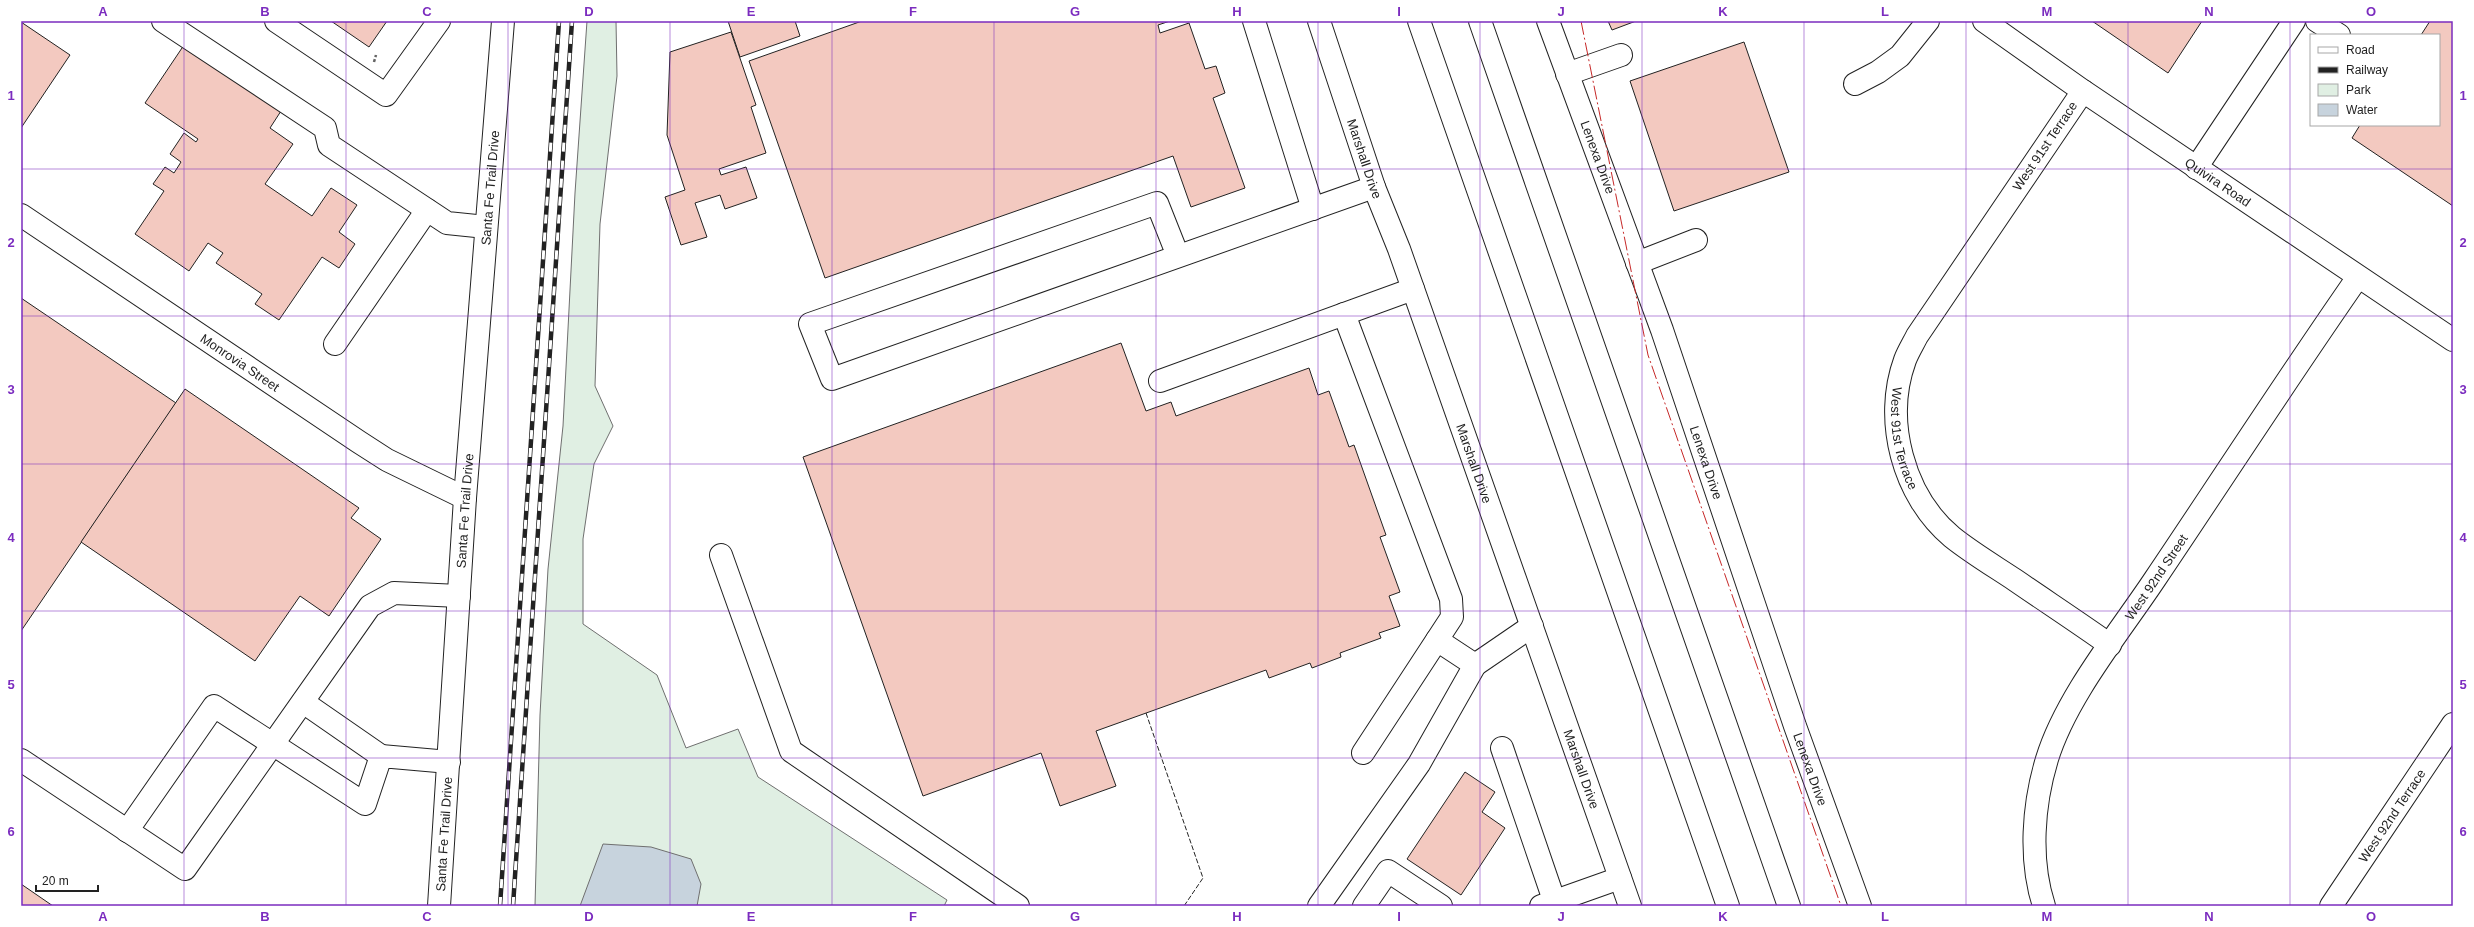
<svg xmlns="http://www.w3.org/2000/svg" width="2474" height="927" font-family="Arial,sans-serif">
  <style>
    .green { fill: #e0efe3; stroke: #6f6f6f }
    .water { fill: #c7d3dd; stroke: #6f6f6f }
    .building { fill: #f3c9c0; stroke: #222 }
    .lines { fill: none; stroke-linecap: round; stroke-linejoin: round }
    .minor-casing { stroke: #222; stroke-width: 24 }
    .major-casing { stroke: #222; stroke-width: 24 }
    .highway-casing { stroke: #222; stroke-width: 24 }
    .path { stroke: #646464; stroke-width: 2.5; stroke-dasharray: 3 2; stroke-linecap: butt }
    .minor { stroke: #fff; stroke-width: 22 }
    .major { stroke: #fff; stroke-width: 22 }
    .highway { stroke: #fff; stroke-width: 22 }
    .rail-casing { stroke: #222; stroke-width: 4.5 }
    .rail { stroke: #fff; stroke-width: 3; stroke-dasharray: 9; stroke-linecap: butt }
    .fence { stroke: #222; stroke-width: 1; stroke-dasharray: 5 2; stroke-linecap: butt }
    .power { stroke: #c62828; stroke-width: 1; stroke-dasharray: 14 3 2 3; stroke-linecap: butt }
    .grid { fill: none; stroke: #7b2cbf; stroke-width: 1; stroke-opacity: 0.55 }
    .labels { text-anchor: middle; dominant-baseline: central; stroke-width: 3; stroke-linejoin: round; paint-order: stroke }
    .street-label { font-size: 13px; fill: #222; stroke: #fff }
    .neatline { fill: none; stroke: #7b2cbf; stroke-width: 1.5 }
    .grid-label { font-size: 13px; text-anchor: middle; font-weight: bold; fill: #7b2cbf }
  </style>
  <rect width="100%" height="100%" fill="#fff"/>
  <polygon class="green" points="587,21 616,21 617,76 600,224 595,386 613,426 594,464 583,539 583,624 657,675 686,748 738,729 758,777 947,900 944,906 535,906 540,715 548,569 563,426 575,193"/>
  <polygon class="water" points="603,844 651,847 691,859 701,884 697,906 580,906"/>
  <g class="building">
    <polygon points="331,21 387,21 369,47"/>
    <polygon points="728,21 795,21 800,36 740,57"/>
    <polygon points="862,21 1170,21 1158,25 1160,33 1189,23 1205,69 1216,66 1225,93 1213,98 1245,188 1191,207 1173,156 825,278 749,61"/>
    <polygon points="1608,21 1636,21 1612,30"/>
    <polygon points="2092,21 2202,21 2168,73"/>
    <polygon points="2430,21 2453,21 2453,206 2352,138 2360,125 2439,125 2439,35 2421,35"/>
    <polygon points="21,22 70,55 21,128"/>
    <polygon points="731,32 756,105 751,107 766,153 719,169 721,175 746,167 757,198 725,209 720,195 695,203 707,237 681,245 665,197 685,190 667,135 670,52"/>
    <polygon points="1744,42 1789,172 1674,211 1630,81"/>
    <polygon points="184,45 281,111 270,128 293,144 265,184 312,216 331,188 357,205 339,232 355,244 339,268 322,257 279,320 255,304 262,294 216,263 223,253 208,243 189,271 135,234 164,191 153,184 165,167 174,173 181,162 170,154 184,133 196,142 198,139 145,103"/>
    <polygon points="21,298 176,403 21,631"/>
    <polygon points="1121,343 1146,411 1171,402 1176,416 1309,368 1318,395 1329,391 1349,447 1354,445 1386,535 1380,537 1400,592 1389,596 1400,626 1379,633 1381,638 1340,653 1341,657 1312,668 1310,663 1269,678 1266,670 1096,731 1116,786 1060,806 1041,753 923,796 803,457"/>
    <polygon points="185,389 359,508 351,518 381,539 329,616 300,596 255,661 81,542"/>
    <polygon points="1465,772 1495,792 1482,812 1505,828 1461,895 1407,859"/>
    <polygon points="21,884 53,906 21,906"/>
  </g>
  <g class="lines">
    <g class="minor-casing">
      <g id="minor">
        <polyline points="163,21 325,128 329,145 447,223 486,227"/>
        <polyline points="276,21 386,95 439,21"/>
        <polyline points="1254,21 1313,209"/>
        <path id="s1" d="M1319,21l55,166 25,62 231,657"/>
        <path id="s2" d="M1548,21l114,309 133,396 65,180"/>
        <polyline points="2317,21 2339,35"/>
        <polyline points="1567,74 1621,55"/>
        <polyline points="1855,84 1878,72 1900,56 1928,21"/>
        <path id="s3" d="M2083,91l-166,245c-4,8 -9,16 -12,24 -22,60 -2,136 47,177 20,16 42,29 63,43 32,22 64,43 95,65"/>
        <polyline points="2196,168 2294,21"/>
        <path id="s4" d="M21,215l338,227 28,18 78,38"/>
        <polyline points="1178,256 1157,203 810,324 832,379 1374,187"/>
        <polyline points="1637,263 1696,240"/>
        <polyline points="1344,314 1451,599 1452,617 1363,753"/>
        <polyline points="335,344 427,210"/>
        <polyline points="1160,381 1413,289"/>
        <polyline points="721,555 791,751 1018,906"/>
        <polyline points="1437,640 1475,665 1532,626"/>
        <polyline points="303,702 381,756"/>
        <polyline points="1502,748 1556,906"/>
        <polyline points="21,760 185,869 370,606 394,593 459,596"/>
        <polyline points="127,831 214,706 365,804 381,756 449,762"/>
        <polyline points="1319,906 1419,764 1475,665"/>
        <polyline points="1364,906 1388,871 1441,906"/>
        <polyline points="1541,906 1620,878"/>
        <path id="s5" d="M2044,906c-15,-46 -11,-101 3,-147 19,-62 72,-126 108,-180 68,-101 134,-203 203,-302"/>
        <path id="s6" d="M2331,906l122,-182"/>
      </g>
    </g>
    <g class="major-casing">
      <g id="major">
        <path id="s7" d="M1984,21l99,70 370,249"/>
        <path id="s8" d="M439,906l26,-408 38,-477"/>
      </g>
    </g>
    <g class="highway-casing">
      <g id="highway">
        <polyline points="1419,21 1728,906"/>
        <polyline points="1480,21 1789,906"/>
      </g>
    </g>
    <polyline class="path" points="374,62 376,55"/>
    <use href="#minor" class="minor"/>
    <use href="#major" class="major"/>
    <use href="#highway" class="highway"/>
    <g class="rail-casing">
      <g id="rail">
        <polyline points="500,906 559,21"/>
        <polyline points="513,906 572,21"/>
      </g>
    </g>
    <use href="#rail" class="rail"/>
    <polyline class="fence" points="1146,713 1203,878 1184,906"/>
    <polyline class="power" points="1581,21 1648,355 1841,906"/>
  </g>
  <path class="grid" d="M184,21v885M346,21v885M508,21v885M670,21v885M832,21v885M994,21v885M1156,21v885M1318,21v885M1480,21v885M1642,21v885M1804,21v885M1966,21v885M2128,21v885M2290,21v885M21,169h2432M21,316h2432M21,464h2432M21,611h2432M21,758h2432"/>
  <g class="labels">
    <g class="street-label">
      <text transform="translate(2045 146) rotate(-56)">West 91st Terrace</text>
      <text stroke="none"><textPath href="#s2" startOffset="145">Lenexa Drive</textPath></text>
      <text stroke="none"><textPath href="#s1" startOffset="145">Marshall Drive</textPath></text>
      <text stroke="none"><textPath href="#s7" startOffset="284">Quivira Road</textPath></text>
      <text stroke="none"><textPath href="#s8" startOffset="720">Santa Fe Trail Drive</textPath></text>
      <text stroke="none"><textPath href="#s4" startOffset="264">Monrovia Street</textPath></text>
      <text stroke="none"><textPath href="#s3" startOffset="403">West 91st Terrace</textPath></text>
      <text stroke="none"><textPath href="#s1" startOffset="469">Marshall Drive</textPath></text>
      <text stroke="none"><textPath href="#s2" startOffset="469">Lenexa Drive</textPath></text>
      <text stroke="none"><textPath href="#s8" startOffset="396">Santa Fe Trail Drive</textPath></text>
      <text stroke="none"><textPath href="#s5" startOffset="362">West 92nd Street</textPath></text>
      <text stroke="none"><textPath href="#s1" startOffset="793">Marshall Drive</textPath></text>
      <text stroke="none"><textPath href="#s2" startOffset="793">Lenexa Drive</textPath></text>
      <text stroke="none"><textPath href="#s6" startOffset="109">West 92nd Terrace</textPath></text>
      <text stroke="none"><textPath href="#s8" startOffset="72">Santa Fe Trail Drive</textPath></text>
    </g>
  </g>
  <rect width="2474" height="927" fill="none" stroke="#ffffff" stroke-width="44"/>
  <rect x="2310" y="34" width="130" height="92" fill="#ffffff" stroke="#a7a7a7"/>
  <rect x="2318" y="47" width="20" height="6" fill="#ffffff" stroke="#a7a7a7"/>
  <text x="2346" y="54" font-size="12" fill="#222222">Road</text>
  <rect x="2318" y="67" width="20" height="6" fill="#222222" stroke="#a7a7a7"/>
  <text x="2346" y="74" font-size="12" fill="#222222">Railway</text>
  <rect x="2318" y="84" width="20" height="12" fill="#e0efe3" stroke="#a7a7a7"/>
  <text x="2346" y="94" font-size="12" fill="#222222">Park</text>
  <rect x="2318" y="104" width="20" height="12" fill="#c7d3dd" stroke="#a7a7a7"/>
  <text x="2346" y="114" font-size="12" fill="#222222">Water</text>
  <path d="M36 885v6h62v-6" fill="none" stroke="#222222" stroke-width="2"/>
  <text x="42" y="885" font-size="12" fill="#222222" stroke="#ffffff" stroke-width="3" paint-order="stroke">20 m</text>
  <rect x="22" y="22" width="2430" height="883" class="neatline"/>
  <g class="grid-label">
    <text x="103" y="16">A</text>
    <text x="265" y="16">B</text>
    <text x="427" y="16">C</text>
    <text x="589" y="16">D</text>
    <text x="751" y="16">E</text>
    <text x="913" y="16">F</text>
    <text x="1075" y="16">G</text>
    <text x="1237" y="16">H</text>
    <text x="1399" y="16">I</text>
    <text x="1561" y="16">J</text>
    <text x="1723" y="16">K</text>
    <text x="1885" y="16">L</text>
    <text x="2047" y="16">M</text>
    <text x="2209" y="16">N</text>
    <text x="2371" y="16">O</text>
    <text x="11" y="100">1</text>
    <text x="2463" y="100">1</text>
    <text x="11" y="247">2</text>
    <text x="2463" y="247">2</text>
    <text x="11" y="394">3</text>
    <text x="2463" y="394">3</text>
    <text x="11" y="542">4</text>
    <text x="2463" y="542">4</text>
    <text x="11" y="689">5</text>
    <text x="2463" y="689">5</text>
    <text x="11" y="836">6</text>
    <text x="2463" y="836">6</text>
    <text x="103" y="921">A</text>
    <text x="265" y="921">B</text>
    <text x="427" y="921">C</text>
    <text x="589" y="921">D</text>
    <text x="751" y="921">E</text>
    <text x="913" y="921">F</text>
    <text x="1075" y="921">G</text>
    <text x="1237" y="921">H</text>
    <text x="1399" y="921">I</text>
    <text x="1561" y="921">J</text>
    <text x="1723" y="921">K</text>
    <text x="1885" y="921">L</text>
    <text x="2047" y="921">M</text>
    <text x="2209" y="921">N</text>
    <text x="2371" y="921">O</text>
  </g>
</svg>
